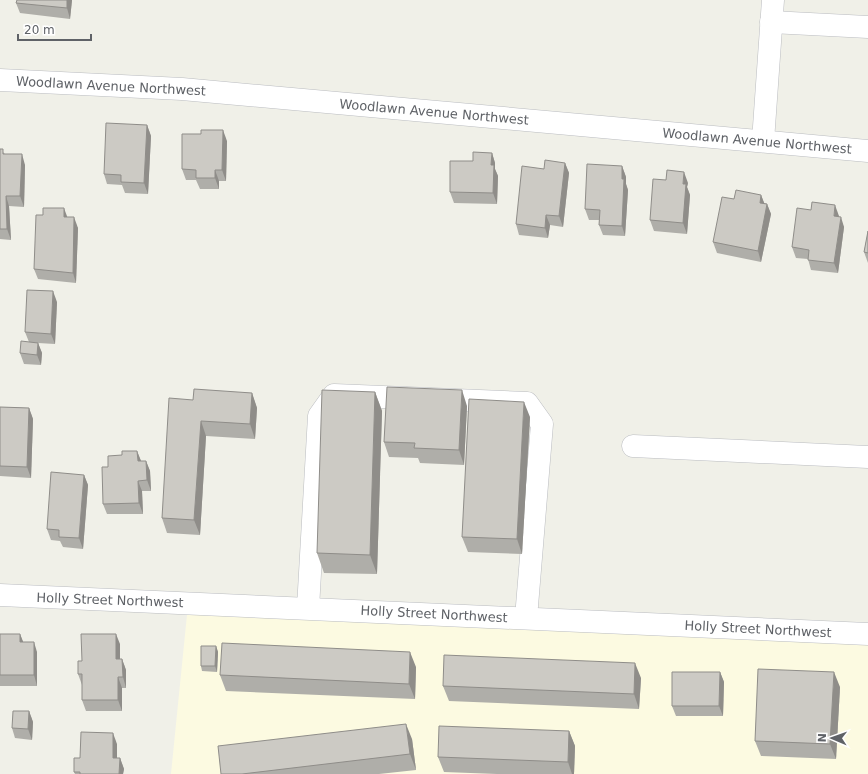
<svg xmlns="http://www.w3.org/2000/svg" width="868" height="774" font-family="'DejaVu Sans',sans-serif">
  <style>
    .commercial { fill: #fcfae1 }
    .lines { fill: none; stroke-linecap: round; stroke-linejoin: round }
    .minor-casing { stroke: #babcc0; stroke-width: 23 }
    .minor { stroke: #fff; stroke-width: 22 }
    .wall { fill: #afaea9 }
    .shaded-wall { fill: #8f8d89 }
    .building { fill: #cccac4; stroke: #8f8d89 }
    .labels { text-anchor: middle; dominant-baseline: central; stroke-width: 3; stroke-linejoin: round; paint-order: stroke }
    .street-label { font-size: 13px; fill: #5f6267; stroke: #fff }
  </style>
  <rect width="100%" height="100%" fill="#f0f0e8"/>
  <polygon class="commercial" points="187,615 591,620 868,629 868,774 171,774"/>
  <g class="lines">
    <g class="minor-casing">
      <g id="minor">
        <polyline points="771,22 868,27"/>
        <polyline points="0,80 182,89 868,151"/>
        <polyline points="763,141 773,0"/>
        <polyline points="633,446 868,457"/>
        <polyline points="0,595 868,634"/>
        <polyline points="308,608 319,416 334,395 527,403 542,424 526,618"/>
      </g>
    </g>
    <use href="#minor" class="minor"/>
  </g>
  <g class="wall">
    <polygon points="17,0 72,0 70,19 20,13 16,3"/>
    <polygon points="147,125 151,136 148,194 125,193 122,185 107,184 104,174"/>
    <polygon points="227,141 226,181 219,181 219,189 200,189 196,180 186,180 182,169"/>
    <polygon points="0,149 5,154 25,165 24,207 9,206 11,240 0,239"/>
    <polygon points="492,153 495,163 495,169 498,176 497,204 454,203 450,192 473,161"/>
    <polygon points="565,163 569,173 563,227 550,225 548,238 519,235 516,224 544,169"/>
    <polygon points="622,166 626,177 626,184 628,190 625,236 603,235 599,225 599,220 589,220 585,209"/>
    <polygon points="688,183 687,187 690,195 687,234 654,231 650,220"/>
    <polygon points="761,195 764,203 767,204 771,214 761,262 717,253 713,242"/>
    <polygon points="811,210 839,216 839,217 844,227 838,273 811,270 808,259 796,258 792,247"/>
    <polygon points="67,217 78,228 76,283 38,279 34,269"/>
    <polygon points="868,231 868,263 864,252"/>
    <polygon points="57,302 55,344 38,343 42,353 41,365 24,364 20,353 29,342 25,332"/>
    <polygon points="375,392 382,411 377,574 324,573 317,553"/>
    <polygon points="252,393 257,408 255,439 206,436 200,535 167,533 162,518 193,400"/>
    <polygon points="467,406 464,465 420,463 418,458 389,457 384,442"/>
    <polygon points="0,407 29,408 33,419 31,478 0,476"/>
    <polygon points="530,417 522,554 468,552 462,537"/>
    <polygon points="137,451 141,461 146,461 150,471 151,491 142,491 143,514 107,514 103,504 108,467 122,455"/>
    <polygon points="84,475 88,485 83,549 63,547 60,541 51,540 47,529"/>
    <polygon points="0,634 20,634 23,642 37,652 37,686 0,686"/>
    <polygon points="120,644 120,659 122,659 126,670 126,688 122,688 122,711 86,711 82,700 82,685 78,674 82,661"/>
    <polygon points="216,646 218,652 217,672 202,671 201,666"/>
    <polygon points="416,667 415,699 226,691 220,675"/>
    <polygon points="720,672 724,682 723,716 676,716 672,706"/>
    <polygon points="641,678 639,709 449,701 443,686"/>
    <polygon points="840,687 836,759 761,756 755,741"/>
    <polygon points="29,711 33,722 32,740 15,738 12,728"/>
    <polygon points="569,731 575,746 574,774 497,774 444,772 438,757"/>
    <polygon points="412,739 416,770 379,774 221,774"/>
    <polygon points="117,744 117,758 120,758 124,769 123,774 75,774 74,772 80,758"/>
  </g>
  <g class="shaded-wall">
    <polygon points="67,0 72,0 70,19 67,8"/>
    <polygon points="147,125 151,136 148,194 144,183"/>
    <polygon points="223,130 227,141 226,181 222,170"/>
    <polygon points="492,153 495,163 495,169 498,176 497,204 493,193 491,165"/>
    <polygon points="22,154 25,165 24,207 20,196"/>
    <polygon points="565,163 569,173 563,227 559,216"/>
    <polygon points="622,166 626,177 626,184 628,190 625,236 622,226"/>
    <polygon points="215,170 219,181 219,189 215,178"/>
    <polygon points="684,172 688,183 687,187 690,195 687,234 683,223 683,184"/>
    <polygon points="761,195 765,205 760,203"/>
    <polygon points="6,196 9,206 11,240 7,229"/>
    <polygon points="767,204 771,214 761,262 758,251"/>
    <polygon points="835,205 839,216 838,227 834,216"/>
    <polygon points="64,208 68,219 64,217"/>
    <polygon points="546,215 550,225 548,238 545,228"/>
    <polygon points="74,217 78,228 76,283 73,273"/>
    <polygon points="841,217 844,227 838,273 834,263"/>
    <polygon points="53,291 57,302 55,344 51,334"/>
    <polygon points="38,343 42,353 41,365 37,355"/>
    <polygon points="462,390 467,406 464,465 459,450"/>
    <polygon points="375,392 382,411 377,574 370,555"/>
    <polygon points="252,393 257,408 255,439 250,424"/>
    <polygon points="524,402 530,417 522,554 517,539"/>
    <polygon points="29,408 33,419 31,478 27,467"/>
    <polygon points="201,421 206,436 200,535 194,520"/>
    <polygon points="137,451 141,461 138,461"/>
    <polygon points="146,461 150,471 151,491 147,480"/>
    <polygon points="84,475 88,485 83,549 79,538"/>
    <polygon points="138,481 142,491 143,514 139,503"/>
    <polygon points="20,634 24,644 20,642"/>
    <polygon points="116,634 120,644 120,670 116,659"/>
    <polygon points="34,642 37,652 37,686 34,675"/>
    <polygon points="216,646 218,652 217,672 215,666"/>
    <polygon points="410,652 416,667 415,699 409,684"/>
    <polygon points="122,659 126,670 126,688 123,677"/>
    <polygon points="635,663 641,678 639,709 634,694"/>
    <polygon points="720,672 724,682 723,716 719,706"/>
    <polygon points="834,672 840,687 836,759 830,744"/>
    <polygon points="118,677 122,688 122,711 118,700"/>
    <polygon points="29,711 33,722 32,740 28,729"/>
    <polygon points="406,724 412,739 416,770 410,754"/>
    <polygon points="569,731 575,746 574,774 572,774 568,762"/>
    <polygon points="113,733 117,744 117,769 113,758"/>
    <polygon points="120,758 124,769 123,774 119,774"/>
  </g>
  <g class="building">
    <polygon points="17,0 67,0 67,8 16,3"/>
    <polygon points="106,123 147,125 144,183 121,182 121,175 104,174"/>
    <polygon points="201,130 223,130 222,170 215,170 215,178 196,178 196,170 182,169 182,134 201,134"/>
    <polygon points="0,149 3,149 3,154 22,154 20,196 6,196 7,229 0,229"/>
    <polygon points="473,152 492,153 491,165 494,165 493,193 450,192 450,161 473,161"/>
    <polygon points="545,160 565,163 559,216 546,215 545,228 516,224 522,166 544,169"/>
    <polygon points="587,164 622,166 622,179 624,179 622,226 599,225 600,210 585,209"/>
    <polygon points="667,170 684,172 683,184 686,184 683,223 650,220 653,179 666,180"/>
    <polygon points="736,190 761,195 760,203 767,204 758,251 713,242 722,197 734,199"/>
    <polygon points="812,202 835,205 834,216 841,217 834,263 808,260 809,250 792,247 797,208 811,210"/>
    <polygon points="43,208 64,208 64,217 74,217 73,273 34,269 36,215 43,215"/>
    <polygon points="868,231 868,253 864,252"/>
    <polygon points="27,290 53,291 51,334 25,332"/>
    <polygon points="21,341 38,343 37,355 20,353"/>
    <polygon points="387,387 462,390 459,450 414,448 415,443 384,442"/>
    <polygon points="194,389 252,393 250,424 201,421 194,520 162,518 169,398 193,400"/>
    <polygon points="322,390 375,392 370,555 317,553"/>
    <polygon points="469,399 524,402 517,539 462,537"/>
    <polygon points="0,407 29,408 27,467 0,466"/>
    <polygon points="122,451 137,451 138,461 146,461 147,480 138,481 139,503 103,504 102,467 108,467 108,456 122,455"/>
    <polygon points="51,472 84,475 79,538 59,537 59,530 47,529"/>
    <polygon points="0,634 20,634 20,642 34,642 34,675 0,675"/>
    <polygon points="81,634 116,634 116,659 122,659 123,677 118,677 118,700 82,700 82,674 78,674 78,661 82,661"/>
    <polygon points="222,643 410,652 409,684 220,675"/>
    <polygon points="201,646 216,646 215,666 201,666"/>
    <polygon points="444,655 635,663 634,694 443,686"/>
    <polygon points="758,669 834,672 830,744 755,741"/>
    <polygon points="672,672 720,672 719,706 672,706"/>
    <polygon points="13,711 29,711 28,729 12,728"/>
    <polygon points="406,724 410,754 242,774 221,774 218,746"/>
    <polygon points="439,726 569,731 568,762 438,757"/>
    <polygon points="81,732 113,733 113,758 120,758 119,774 80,774 80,772 74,772 74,758 80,758"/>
  </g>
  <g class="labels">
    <g class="street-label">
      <text transform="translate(111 86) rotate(3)">Woodlawn Avenue Northwest</text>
      <text transform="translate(434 112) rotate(5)">Woodlawn Avenue Northwest</text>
      <text transform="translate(757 141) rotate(5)">Woodlawn Avenue Northwest</text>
      <text transform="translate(110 600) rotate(2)">Holly Street Northwest</text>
      <text transform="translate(434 614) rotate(3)">Holly Street Northwest</text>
      <text transform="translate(758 629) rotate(3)">Holly Street Northwest</text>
    </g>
  </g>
  <g transform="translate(832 738) rotate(272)" stroke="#ffffff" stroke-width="3" paint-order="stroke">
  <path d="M0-3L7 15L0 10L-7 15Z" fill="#5f6267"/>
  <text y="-6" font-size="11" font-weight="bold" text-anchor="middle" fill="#5f6267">N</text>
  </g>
  <path d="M18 34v6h73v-6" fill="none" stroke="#5f6267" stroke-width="2"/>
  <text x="24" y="34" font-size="12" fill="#5f6267" stroke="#ffffff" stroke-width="3" paint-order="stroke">20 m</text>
</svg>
